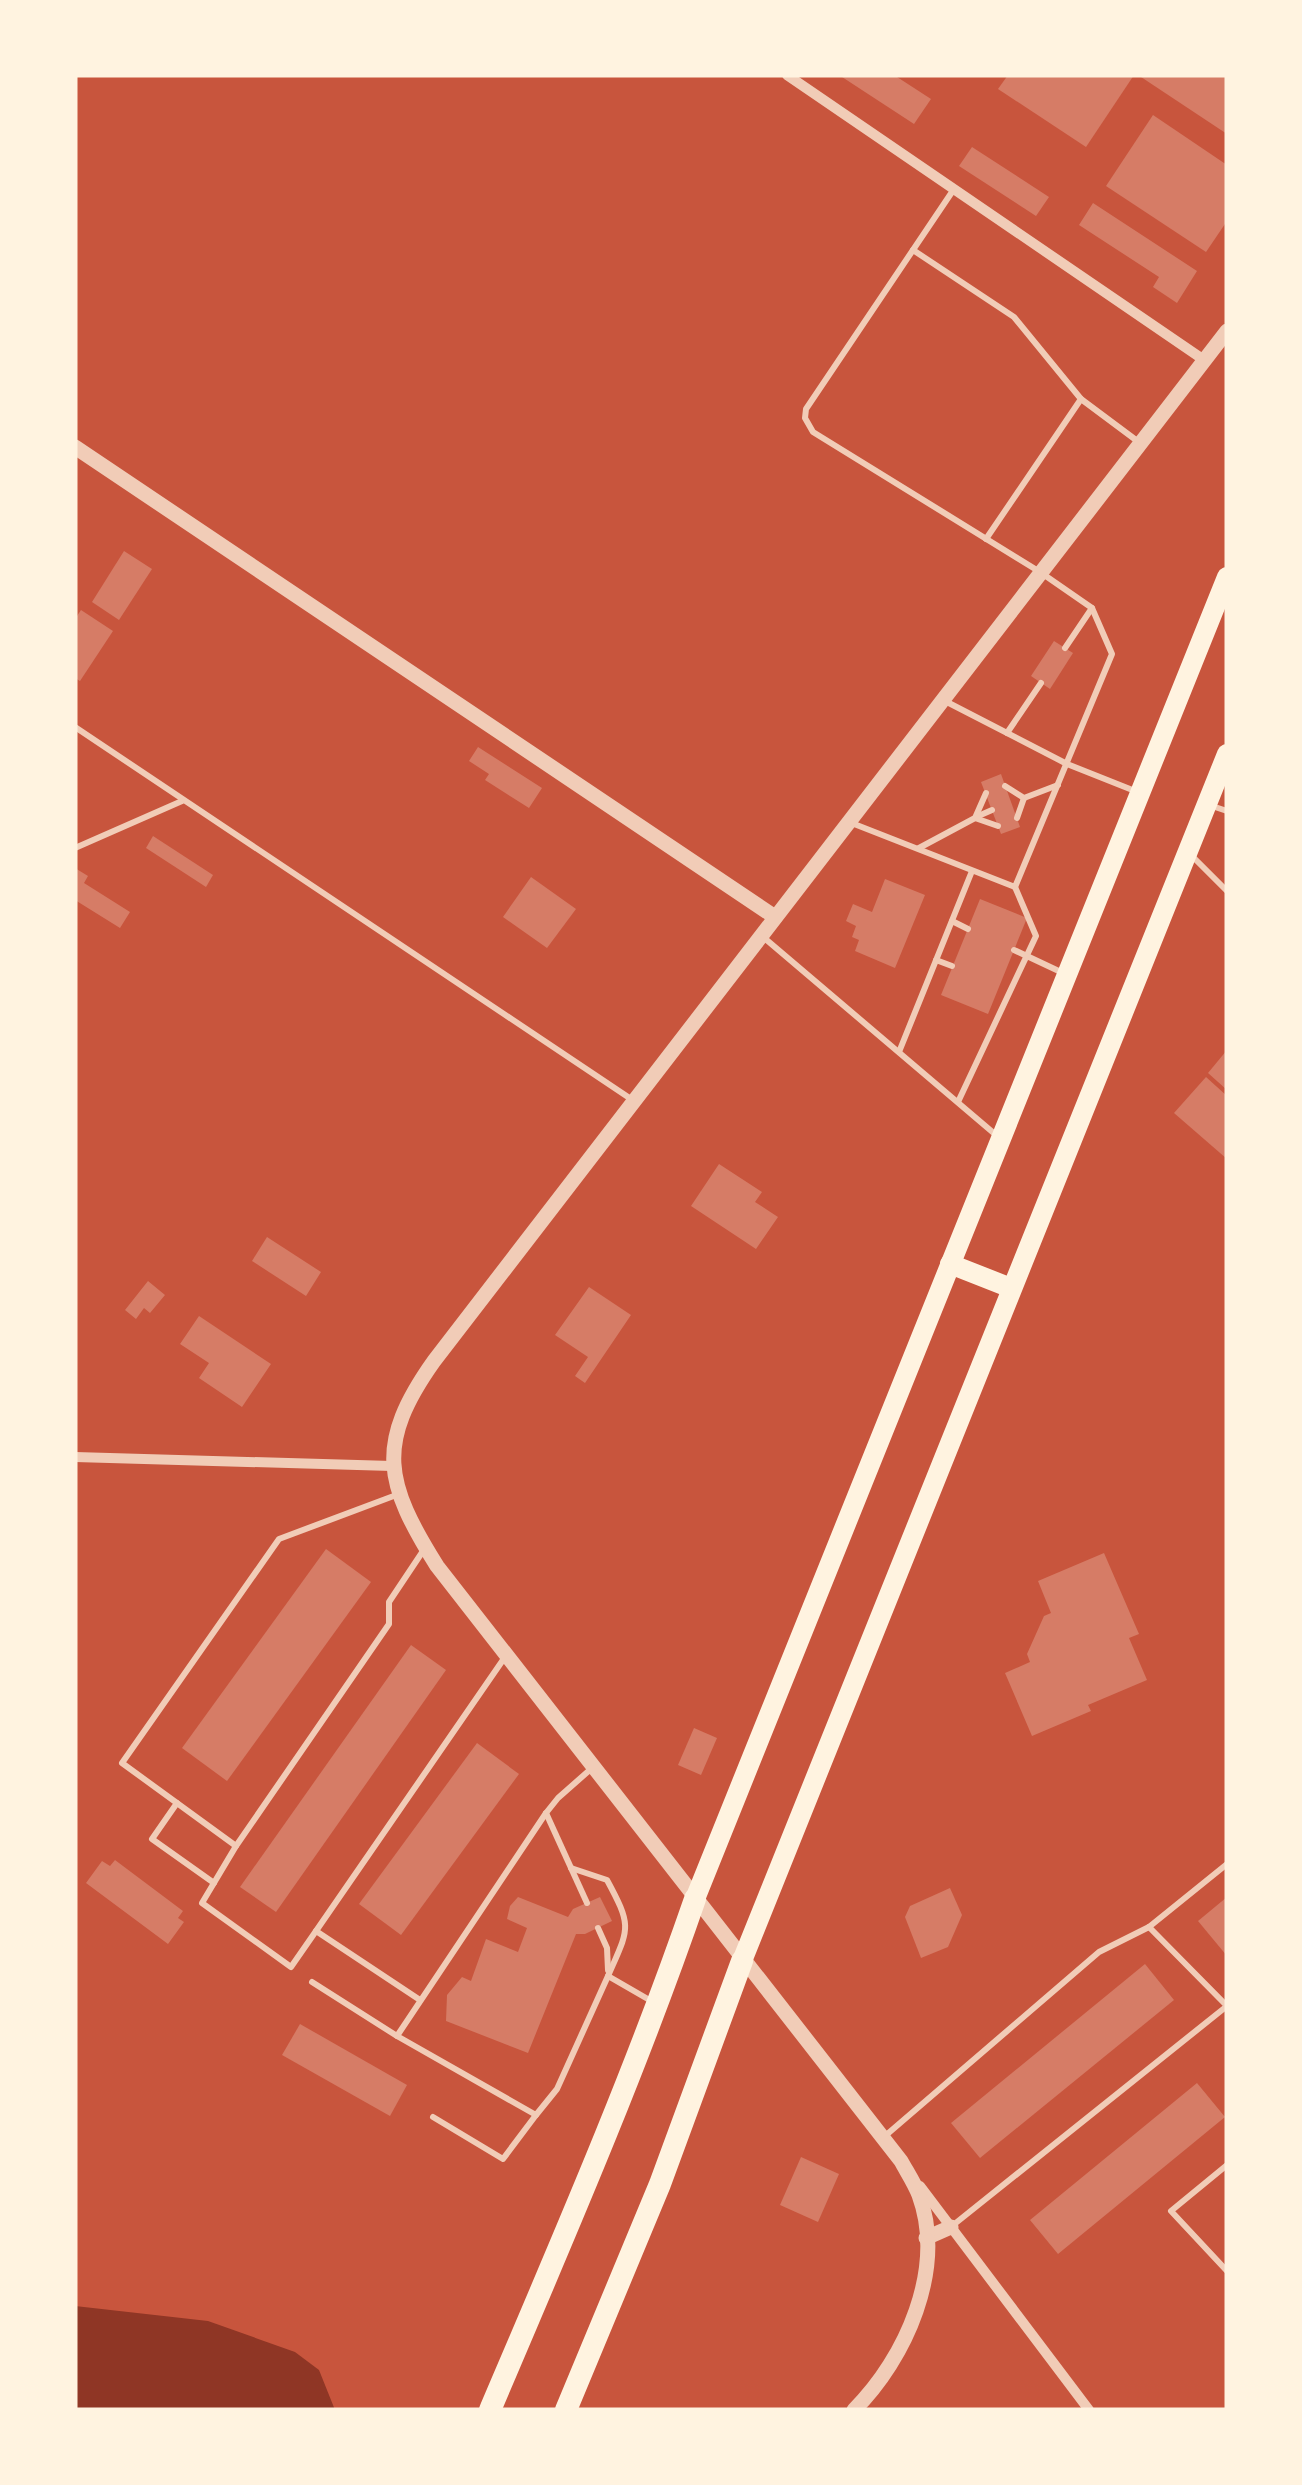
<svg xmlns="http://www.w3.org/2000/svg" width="1302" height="2485" font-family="'Source Sans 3',sans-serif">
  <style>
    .water { fill: #8f3625 }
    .building { fill: #d67c66 }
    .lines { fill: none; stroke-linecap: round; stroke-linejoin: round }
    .service { stroke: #f1ccb7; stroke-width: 6 }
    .minor { stroke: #f1ccb7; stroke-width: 10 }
    .tertiary { stroke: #f1ccb7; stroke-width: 15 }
    .primary { stroke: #fff3e0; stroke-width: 20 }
    .motorway { stroke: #fff3e0; stroke-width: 22 }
  </style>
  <rect width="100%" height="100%" fill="#c8553d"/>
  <polygon class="water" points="75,2306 208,2321 295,2352 319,2370 335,2410 75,2410"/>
  <g class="building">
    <polygon points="839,75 894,75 931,99 914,124"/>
    <polygon points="1008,75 1134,75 1086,147 998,89"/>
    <polygon points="1138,75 1227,75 1227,134"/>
    <polygon points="1153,115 1227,165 1227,221 1206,252 1106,186"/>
    <polygon points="972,147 1049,197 1036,216 959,166"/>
    <polygon points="1093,203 1197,271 1177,303 1153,287 1159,277 1079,225"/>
    <polygon points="124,551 152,569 119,620 92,602"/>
    <polygon points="81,610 113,631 80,681 75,678 75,619"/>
    <polygon points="1054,641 1073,653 1050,689 1031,676"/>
    <polygon points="478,747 542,788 529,808 485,780 489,774 469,761"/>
    <polygon points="1001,774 1020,827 1001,834 981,782"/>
    <polygon points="153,836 213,875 206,887 146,848"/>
    <polygon points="75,868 88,876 84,883 130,912 120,928 75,900"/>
    <polygon points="531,877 576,909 547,948 503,917"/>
    <polygon points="885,879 925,895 895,968 855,951 859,940 852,937 856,926 846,921 853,904 872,912"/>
    <polygon points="980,899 1027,918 988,1014 941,995"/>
    <polygon points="1227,1050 1227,1090 1208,1073"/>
    <polygon points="1206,1077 1227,1096 1227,1159 1174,1113"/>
    <polygon points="719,1164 762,1192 755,1202 778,1217 756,1249 691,1206"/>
    <polygon points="267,1237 321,1272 306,1296 252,1261"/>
    <polygon points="148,1281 165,1295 150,1313 144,1308 136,1319 125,1310"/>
    <polygon points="589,1287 631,1315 585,1383 575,1376 588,1357 555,1335"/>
    <polygon points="199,1316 271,1364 242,1407 199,1378 209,1363 180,1344"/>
    <polygon points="326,1549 371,1582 227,1781 182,1748"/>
    <polygon points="1104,1553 1139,1634 1129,1638 1147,1680 1088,1705 1091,1711 1032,1736 1005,1673 1030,1662 1027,1654 1044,1616 1051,1613 1038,1581"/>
    <polygon points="411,1645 446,1670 276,1912 240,1887"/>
    <polygon points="694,1728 717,1738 701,1775 678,1765"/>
    <polygon points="477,1743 519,1774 401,1935 359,1904"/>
    <polygon points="115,1860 183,1911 178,1918 184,1922 168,1944 86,1883 102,1861 110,1866"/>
    <polygon points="950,1888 962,1915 948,1947 921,1958 905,1917 910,1906"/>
    <polygon points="518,1897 568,1917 573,1909 600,1897 612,1921 585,1934 576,1934 528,2053 446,2021 447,1995 462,1977 471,1981 486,1939 518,1952 527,1928 507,1919 510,1906"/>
    <polygon points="1227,1897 1227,1956 1198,1921"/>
    <polygon points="1145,1964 1174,2000 980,2158 951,2123"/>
    <polygon points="300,2024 407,2085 390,2116 282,2055"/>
    <polygon points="1197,2083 1225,2117 1058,2254 1030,2220"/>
    <polygon points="801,2157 839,2174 818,2222 780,2205"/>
  </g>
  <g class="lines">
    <g class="service">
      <polyline points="913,250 1014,317 1081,399 986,539"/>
      <polyline points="1081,399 1140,443"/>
      <polyline points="1065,648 1092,608"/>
      <polyline points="943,700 1067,764 1135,791"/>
      <polyline points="75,727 631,1099"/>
      <polyline points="1007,733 1041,683"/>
      <polyline points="1005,786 1024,798 1058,785"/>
      <polyline points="1209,805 1227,811"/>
      <polyline points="976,817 992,810"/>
      <polyline points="975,818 998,826"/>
      <polyline points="1017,818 1024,798"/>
      <polyline points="849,822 1015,887 1112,654 1092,608 1040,572 813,432 805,418 806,409 954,189"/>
      <polyline points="75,848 182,801"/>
      <polyline points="919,848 975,818 986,793"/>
      <polyline points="1192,856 1227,891"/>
      <polyline points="952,921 968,929"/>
      <polyline points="762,936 996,1135"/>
      <polyline points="1014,950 1063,973"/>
      <polyline points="936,960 952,966"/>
      <polyline points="899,1052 972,871"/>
      <polyline points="958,1102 1036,936 1015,887"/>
      <polyline points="592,1768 558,1798 546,1813 397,2036 536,2115 557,2089 608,1976 653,2002"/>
      <polyline points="177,1803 152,1839 214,1883"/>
      <polyline points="546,1813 587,1903"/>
      <polyline points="236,1846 389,1624 389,1602 423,1551"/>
      <path d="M571,1868l36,12c26,48 22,48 1,96"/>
      <polyline points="1149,1927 1227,2006"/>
      <polyline points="598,1928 607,1948 608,1970"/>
      <polyline points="316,1931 291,1967 202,1903 236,1846 122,1763 279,1539 399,1494"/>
      <polyline points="312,1982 397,2036"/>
      <polyline points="420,2000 316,1931 505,1657"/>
      <polyline points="433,2117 503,2159 536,2115"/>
      <polyline points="885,2136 1099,1952 1149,1927 1227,1864"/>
      <polyline points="1227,2165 1171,2211 1227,2271"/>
      <polyline points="952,2226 1227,2006"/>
    </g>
    <g class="minor">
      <polyline points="787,75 1204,360"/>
      <polyline points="75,1457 392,1466"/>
      <polyline points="920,2186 1089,2410"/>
    </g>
    <g class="tertiary">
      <polyline points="75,447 775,917"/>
      <polyline points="926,2238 951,2227"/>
      <path d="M854,2410c52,-52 92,-141 65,-215 -4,-11 -12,-23 -18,-34l-464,-595c-52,-83 -62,-122 -3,-205l793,-1030"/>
    </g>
    <g class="primary">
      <polyline points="950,1264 1011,1288"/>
      <polyline points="695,1899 1227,577"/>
      <polyline points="742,1961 1227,754"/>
    </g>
    <g class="motorway">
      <path d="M490,2410c72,-169 145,-337 205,-511"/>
      <polyline points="566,2410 660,2184 742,1961"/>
    </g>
  </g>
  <rect width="1302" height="2485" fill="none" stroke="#fff3e0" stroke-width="155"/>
</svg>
